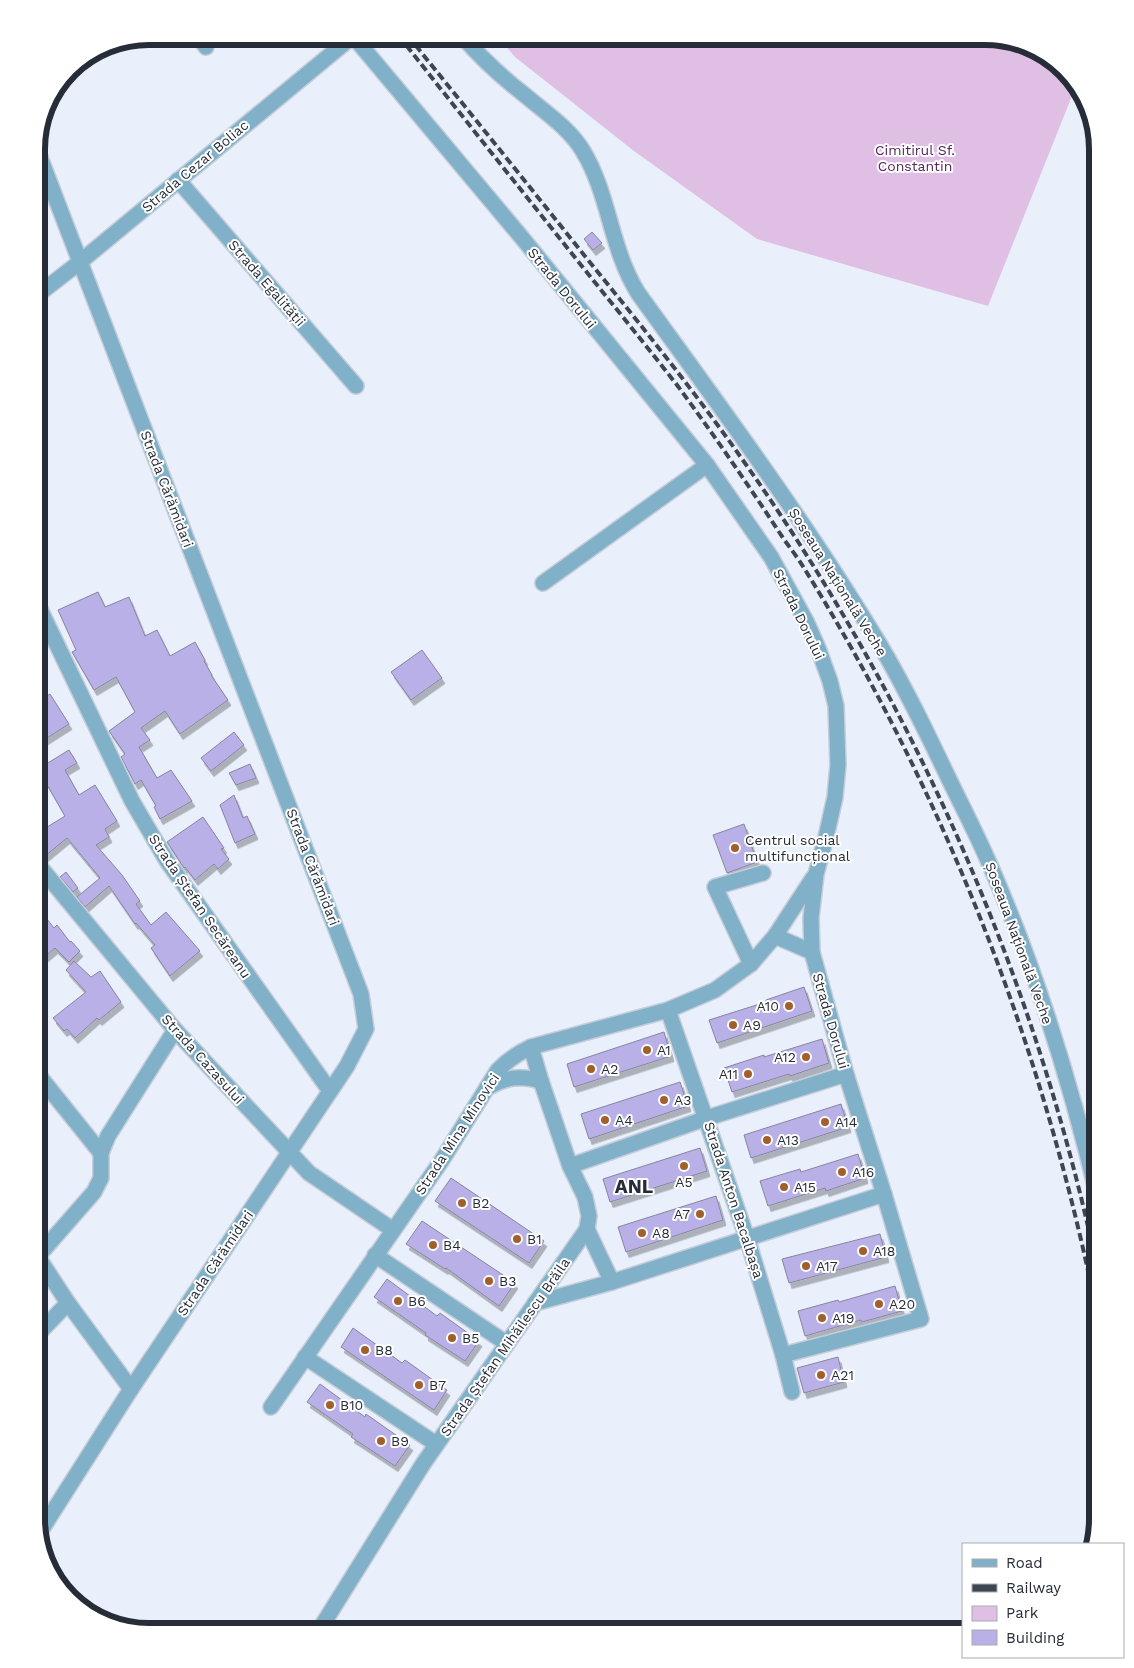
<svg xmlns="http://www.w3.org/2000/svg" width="1134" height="1668" font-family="'Work Sans',sans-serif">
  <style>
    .green { fill: #dfbfe3 }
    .building { fill: #b8b0e6; stroke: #8884a0; filter: url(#shadow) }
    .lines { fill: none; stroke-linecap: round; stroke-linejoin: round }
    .minor-casing { stroke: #c6cdd9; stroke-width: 18 }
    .minor { stroke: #80b1c8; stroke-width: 15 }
    .rail { stroke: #404651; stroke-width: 4; stroke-dasharray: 8 4; stroke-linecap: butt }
    .poi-dot { fill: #a05f2b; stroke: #fff; stroke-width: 2 }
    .labels { text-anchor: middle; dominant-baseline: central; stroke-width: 4; stroke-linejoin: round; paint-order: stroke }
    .park-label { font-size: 14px; fill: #57265e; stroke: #fff }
    .street-label { font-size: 14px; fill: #272d38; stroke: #fff }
    .poi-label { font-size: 14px; fill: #272d38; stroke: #fff; text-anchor: start }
    .district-label { font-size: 19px; font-weight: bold; fill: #272d38; stroke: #fff }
    .rim { fill: none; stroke: #272d38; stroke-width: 6 }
  </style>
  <defs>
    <filter id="shadow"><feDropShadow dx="3" dy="5.5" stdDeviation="0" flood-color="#0004"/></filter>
  </defs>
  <rect width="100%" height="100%" fill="#e9f0fc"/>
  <polygon class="green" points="497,36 992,36 1047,55 1076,86 988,306 757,239 634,151 515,57"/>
  <g class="building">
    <polygon points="592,232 602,243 593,250 584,239"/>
    <polygon points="98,592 105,607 129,597 145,636 157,630 170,656 195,642 205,660 204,661 212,675 211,675 228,700 180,734 165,711 141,728 150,740 139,747 157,778 171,770 192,801 160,819 154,807 156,806 141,780 135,784 121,757 125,754 109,731 135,712 116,677 94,690 72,652 76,650 58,610"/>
    <polygon points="422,650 442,678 411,700 391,672"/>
    <polygon points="50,694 69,724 36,745 36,703"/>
    <polygon points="234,732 244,745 211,771 201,758"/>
    <polygon points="69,750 77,763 65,770 79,795 95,785 117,821 105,829 109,837 96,845 122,875 140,901 136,904 151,925 166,912 200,951 170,976 151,948 155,945 136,923 135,924 109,886 85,907 77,897 100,878 67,838 44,857 36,853 36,821 44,829 65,816 38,769"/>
    <polygon points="250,764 256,778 236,785 229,773"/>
    <polygon points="234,795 243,818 247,816 255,834 235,843 220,805"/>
    <polygon points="203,817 224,848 221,849 229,859 218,869 214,864 195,880 185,867 184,868 167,842"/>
    <polygon points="744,824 757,862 727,873 713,835"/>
    <polygon points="66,872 78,888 73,892 60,877"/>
    <polygon points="36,905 54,928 57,925 70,942 71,941 80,951 69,962 55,948 36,964 36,942 45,935 36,924"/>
    <polygon points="74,961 91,977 100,971 121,1002 99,1020 97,1018 75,1038 67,1029 64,1031 53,1018 86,992 66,970"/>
    <polygon points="804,987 812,1011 717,1043 709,1020 766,1002 766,1000"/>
    <polygon points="664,1032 671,1056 574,1087 567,1064"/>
    <polygon points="822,1039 829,1063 790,1076 789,1074 732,1092 724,1068 764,1055 764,1057"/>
    <polygon points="680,1082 688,1106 589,1139 581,1114"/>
    <polygon points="841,1104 848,1127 751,1158 744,1135"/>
    <polygon points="700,1148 707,1171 610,1202 603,1179"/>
    <polygon points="858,1154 865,1178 826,1191 825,1188 768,1206 760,1181 800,1169 801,1172"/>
    <polygon points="451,1178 544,1241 529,1263 435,1201"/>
    <polygon points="716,1196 723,1220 626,1252 618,1227"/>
    <polygon points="422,1221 515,1283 499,1306 446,1268 445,1269 406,1244"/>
    <polygon points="880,1234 886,1257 789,1283 782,1259"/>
    <polygon points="387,1279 437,1316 440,1313 479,1341 465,1361 425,1335 426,1333 374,1297"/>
    <polygon points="895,1286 902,1311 862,1322 861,1320 805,1336 798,1311 838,1300 839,1302"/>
    <polygon points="353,1328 402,1363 405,1360 447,1390 434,1410 341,1347"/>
    <polygon points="838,1357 844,1382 804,1393 797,1368"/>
    <polygon points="320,1384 365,1417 366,1414 410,1445 395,1466 351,1437 353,1434 307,1402"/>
  </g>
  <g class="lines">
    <g class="minor-casing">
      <g id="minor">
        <polyline points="198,36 206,47"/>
        <polyline points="353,36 523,239 707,465 771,557 806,621 818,648 830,681 836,706 838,765 835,797 826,837 816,874 811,918 812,952 846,1074 884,1194 921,1319 783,1355"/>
        <path d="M462,36c19,22 41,42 64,60 20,17 43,32 57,55 27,45 27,97 55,142 83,115 168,229 242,352 25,42 47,88 68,132 13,27 26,52 38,79 48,107 85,228 112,342"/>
        <polyline points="36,147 361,994 366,1029 347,1066 131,1389 40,1532"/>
        <polyline points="178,180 356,386"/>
        <polyline points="36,296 80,262 353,36"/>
        <polyline points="543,583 707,465"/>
        <polyline points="36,601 132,801 167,861 330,1091"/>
        <polyline points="36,862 175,1030 309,1173 393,1230"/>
        <polyline points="775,936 812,952"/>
        <polyline points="751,964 715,887 763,873"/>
        <polyline points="668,1010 747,1238 783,1355 792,1392"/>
        <polyline points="531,1047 541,1081 570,1166 585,1197 589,1216 587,1229 612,1282"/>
        <polyline points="36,1072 101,1153"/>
        <path d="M487,1088c19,-11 33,-13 54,-7"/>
        <polyline points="570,1166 707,1118 846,1074"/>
        <polyline points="36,1254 68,1303 131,1389"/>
        <polyline points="375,1255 506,1343"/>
        <polyline points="38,1256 94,1192 101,1178 101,1153 108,1136 175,1030"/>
        <polyline points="535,1303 612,1282 884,1194"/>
        <polyline points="36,1336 68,1303"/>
        <polyline points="305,1357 436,1444"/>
        <path d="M271,1407l171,-247 56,-90c10,-10 20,-17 33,-23l137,-37 47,-20 36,-26 24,-28 38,-58"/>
        <polyline points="318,1632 423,1464 587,1229"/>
      </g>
    </g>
    <use href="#minor" class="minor"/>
    <g class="rail">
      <path d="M399,36c63,80 126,159 190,239 29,36 59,73 88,110 37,50 72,101 106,153 7,10 15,20 21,30 143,230 242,486 294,751"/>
      <path d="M408,36c59,73 118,146 176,219 56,69 112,138 163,211 170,241 291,518 351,806"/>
    </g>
  </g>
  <g class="poi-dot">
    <circle cx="735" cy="848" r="5"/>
    <circle cx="789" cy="1006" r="5"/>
    <circle cx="733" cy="1025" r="5"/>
    <circle cx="647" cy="1050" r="5"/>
    <circle cx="806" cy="1057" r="5"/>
    <circle cx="591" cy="1069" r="5"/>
    <circle cx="748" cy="1074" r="5"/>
    <circle cx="664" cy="1100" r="5"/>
    <circle cx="605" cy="1120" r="5"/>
    <circle cx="825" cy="1122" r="5"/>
    <circle cx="767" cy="1140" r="5"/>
    <circle cx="684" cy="1166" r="5"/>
    <circle cx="842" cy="1172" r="5"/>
    <circle cx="784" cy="1187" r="5"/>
    <circle cx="462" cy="1203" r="5"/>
    <circle cx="700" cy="1214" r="5"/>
    <circle cx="642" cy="1233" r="5"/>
    <circle cx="517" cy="1239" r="5"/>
    <circle cx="433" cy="1245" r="5"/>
    <circle cx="863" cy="1251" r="5"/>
    <circle cx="806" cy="1266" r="5"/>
    <circle cx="489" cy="1281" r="5"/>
    <circle cx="398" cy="1301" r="5"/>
    <circle cx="879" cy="1304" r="5"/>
    <circle cx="822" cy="1318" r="5"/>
    <circle cx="452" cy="1338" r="5"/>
    <circle cx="365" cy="1350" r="5"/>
    <circle cx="821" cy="1375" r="5"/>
    <circle cx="419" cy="1385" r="5"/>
    <circle cx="330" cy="1405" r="5"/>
    <circle cx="381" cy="1441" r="5"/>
  </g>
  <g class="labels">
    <g class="park-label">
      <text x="915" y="150">Cimitirul Sf.<tspan x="915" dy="16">Constantin</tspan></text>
    </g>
    <g class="street-label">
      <text transform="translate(195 166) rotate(-40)">Strada Cezar Boliac</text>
      <text transform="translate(267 283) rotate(49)">Strada Egalității</text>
      <text transform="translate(562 288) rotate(51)">Strada Dorului</text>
      <text transform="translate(167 489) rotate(69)">Strada Cărămidari</text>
      <text transform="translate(838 582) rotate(58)">Șoseaua Națională Veche</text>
      <text transform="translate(799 614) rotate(64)">Strada Dorului</text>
      <text transform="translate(313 867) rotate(69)">Strada Cărămidari</text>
      <text transform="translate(200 906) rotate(56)">Strada Ștefan Secăreanu</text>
      <text transform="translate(1019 943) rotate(70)">Șoseaua Națională Veche</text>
      <text transform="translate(831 1021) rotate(74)">Strada Dorului</text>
      <text transform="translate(203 1059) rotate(48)">Strada Cazasului</text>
      <text transform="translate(457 1134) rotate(-57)">Strada Mina Minovici</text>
      <text transform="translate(734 1200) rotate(72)">Strada Anton Bacalbașa</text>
      <text transform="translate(215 1263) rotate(-56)">Strada Cărămidari</text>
      <text transform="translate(505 1347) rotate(-55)">Strada Ștefan Mihăilescu Brăila</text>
    </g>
    <g class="poi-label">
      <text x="745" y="840">Centrul social<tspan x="745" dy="16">multifuncțional</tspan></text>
      <text x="779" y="1006" text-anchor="end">A10</text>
      <text x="743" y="1025">A9</text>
      <text x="657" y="1050">A1</text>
      <text x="796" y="1057" text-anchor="end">A12</text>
      <text x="601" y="1069">A2</text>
      <text x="738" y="1074" text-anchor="end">A11</text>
      <text x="674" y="1100">A3</text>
      <text x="615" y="1120">A4</text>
      <text x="835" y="1122">A14</text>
      <text x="777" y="1140">A13</text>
      <text x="852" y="1172">A16</text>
      <text x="684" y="1182" text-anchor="middle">A5</text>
      <text x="794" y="1187">A15</text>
      <text x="472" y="1203">B2</text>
      <text x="690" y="1214" text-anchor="end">A7</text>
      <text x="652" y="1233">A8</text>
      <text x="527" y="1239">B1</text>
      <text x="443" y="1245">B4</text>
      <text x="873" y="1251">A18</text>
      <text x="816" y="1266">A17</text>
      <text x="499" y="1281">B3</text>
      <text x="408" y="1301">B6</text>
      <text x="889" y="1304">A20</text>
      <text x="832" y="1318">A19</text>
      <text x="462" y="1338">B5</text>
      <text x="375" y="1350">B8</text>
      <text x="831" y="1375">A21</text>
      <text x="429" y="1385">B7</text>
      <text x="340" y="1405">B10</text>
      <text x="391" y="1441">B9</text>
    </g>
    <g class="district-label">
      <text x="634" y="1186">ANL</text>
    </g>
  </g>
  <path d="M0 0H1134V1668H0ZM149 45H985A104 104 0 0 1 1089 149V1519A104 104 0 0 1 985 1623H149A104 104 0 0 1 45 1519V149A104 104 0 0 1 149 45Z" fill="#fff" fill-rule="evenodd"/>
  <path class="rim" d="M149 45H985A104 104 0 0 1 1089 149V1519A104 104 0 0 1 985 1623H149A104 104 0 0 1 45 1519V149A104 104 0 0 1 149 45Z"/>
  <rect x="962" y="1543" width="162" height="115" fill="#ffffff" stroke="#a9abaf"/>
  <rect x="972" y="1559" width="25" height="8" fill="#80b1c8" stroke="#a9abaf"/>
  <text x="1006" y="1568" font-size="15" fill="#272d38">Road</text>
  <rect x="972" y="1584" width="25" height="8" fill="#404651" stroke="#a9abaf"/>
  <text x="1006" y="1593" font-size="15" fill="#272d38">Railway</text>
  <rect x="972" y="1606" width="25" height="15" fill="#dfbfe3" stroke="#a9abaf"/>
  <text x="1006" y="1618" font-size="15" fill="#272d38">Park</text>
  <rect x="972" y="1630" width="25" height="15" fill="#b8b0e6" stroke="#a9abaf"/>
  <text x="1006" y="1643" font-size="15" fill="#272d38">Building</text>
</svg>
